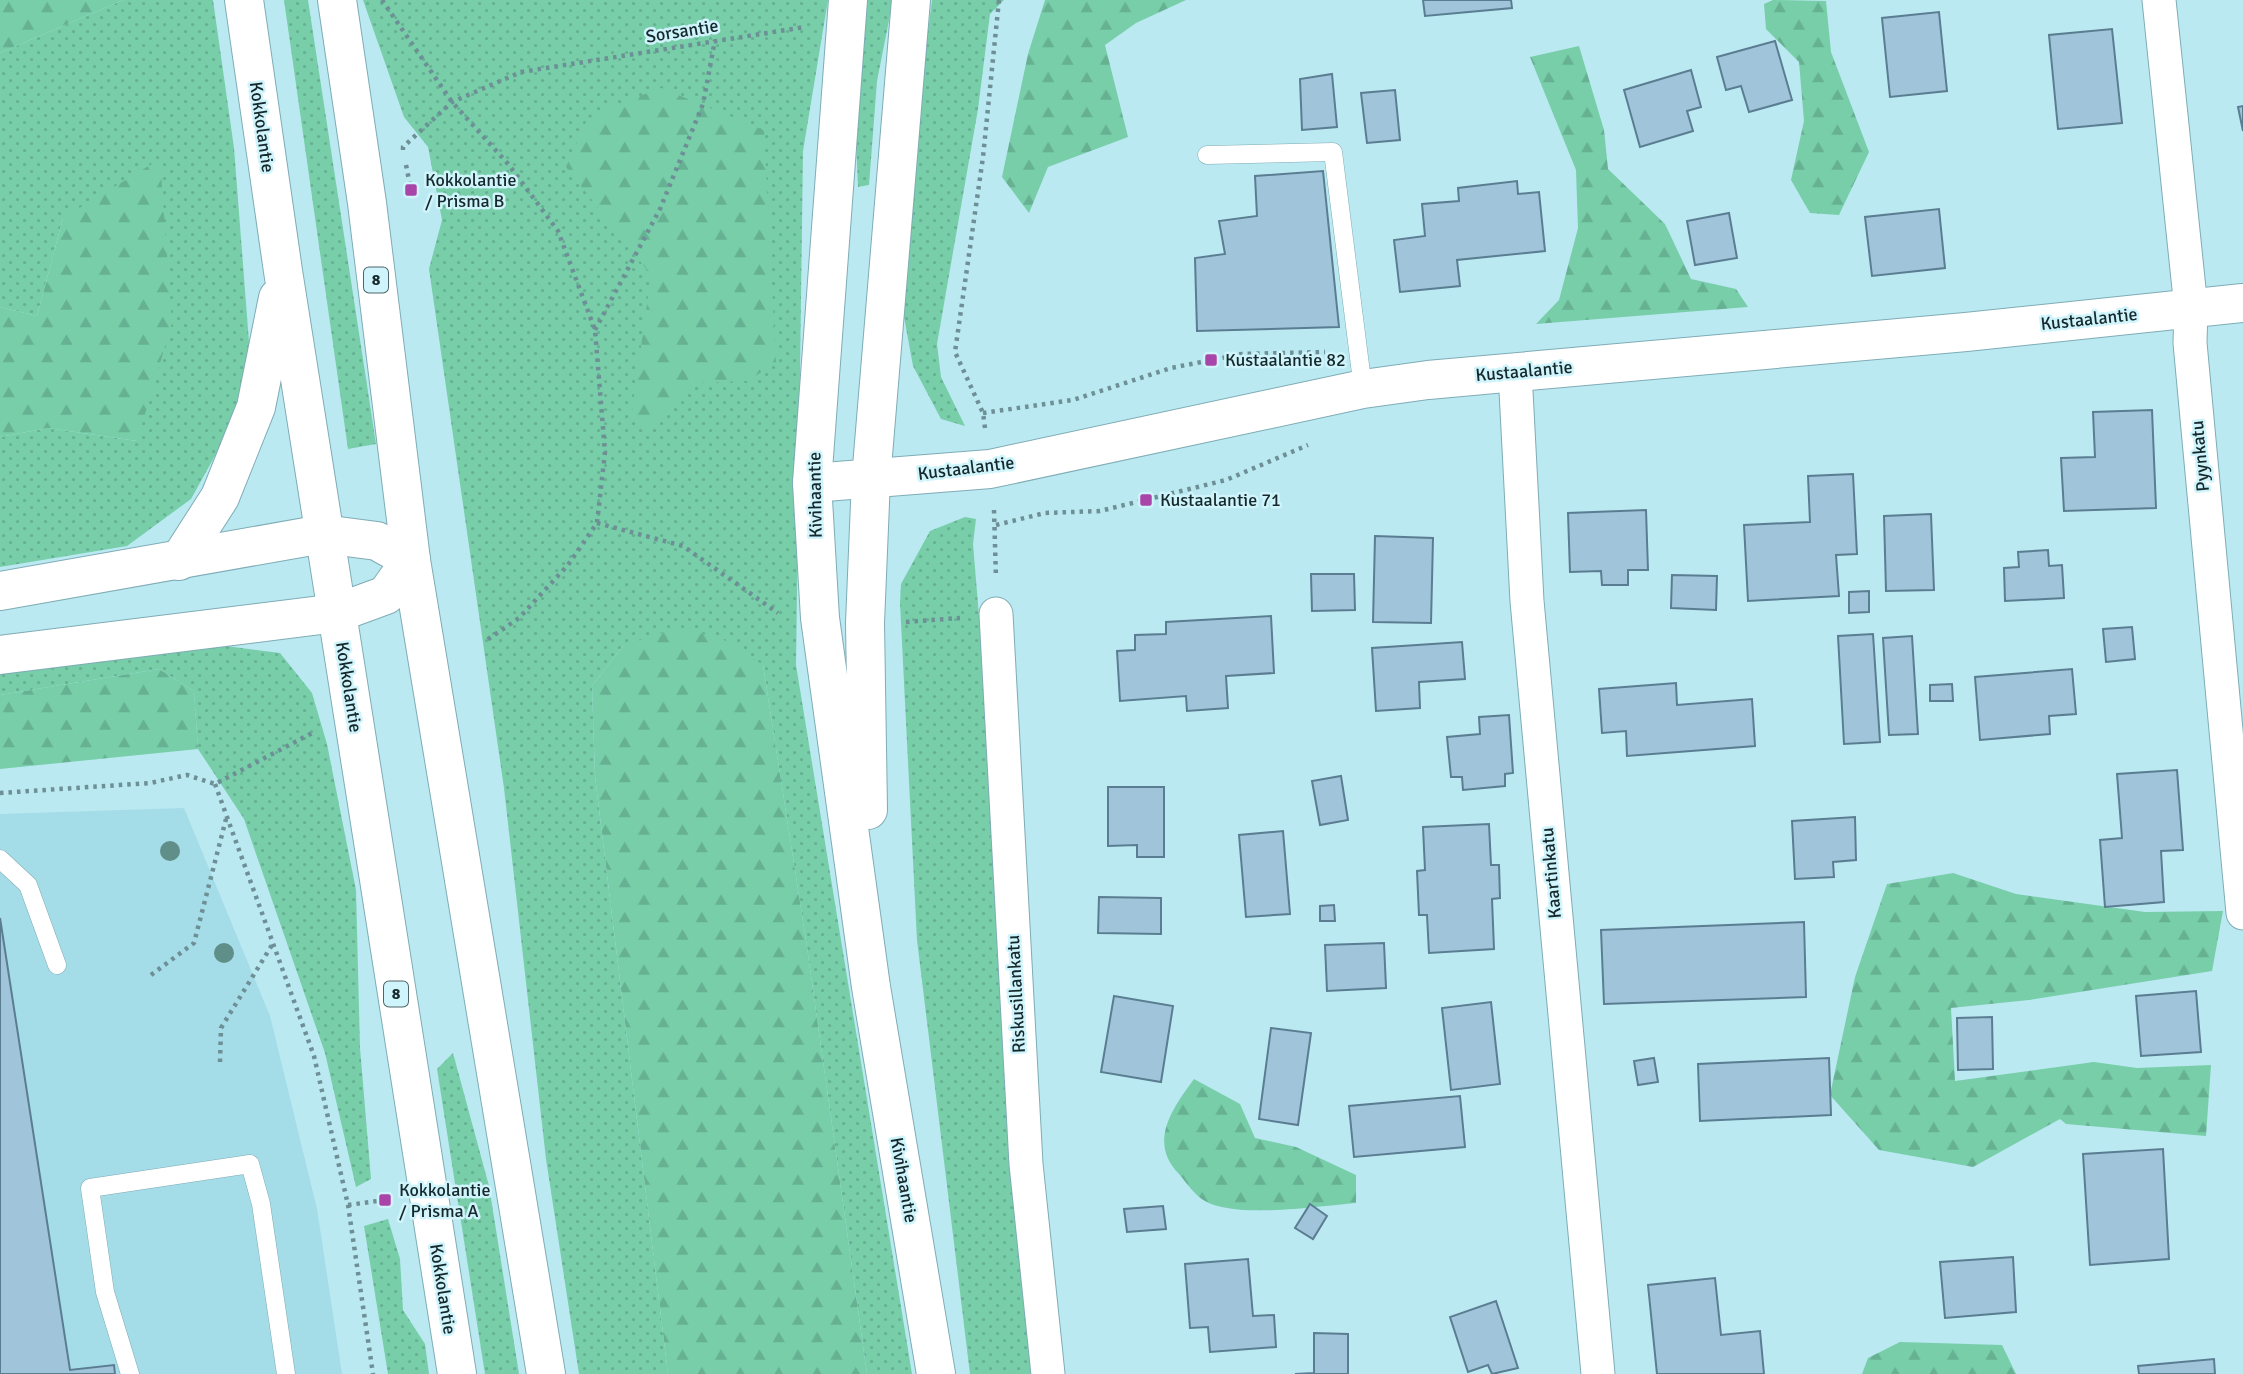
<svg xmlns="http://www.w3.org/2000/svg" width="2243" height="1374" font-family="Signika,sans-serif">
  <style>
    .built { fill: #a4dce7 }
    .grass { fill: url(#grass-dots) }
    .forest { fill: url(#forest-firs) }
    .building { fill: #a0c5da; stroke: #5b7d91; stroke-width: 2 }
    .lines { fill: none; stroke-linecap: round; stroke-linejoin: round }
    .service-casing { stroke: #7facb5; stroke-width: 19 }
    .minor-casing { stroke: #7facb5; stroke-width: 35 }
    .secondary-casing { stroke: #7facb5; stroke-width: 40 }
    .primary-casing { stroke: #7facb5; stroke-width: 40 }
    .trunk-casing { stroke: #7facb5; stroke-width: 40 }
    .path { stroke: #6d8f95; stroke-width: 4.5; stroke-dasharray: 3.5 5; stroke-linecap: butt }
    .service { stroke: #fff; stroke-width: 18 }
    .minor { stroke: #fff; stroke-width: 33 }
    .secondary { stroke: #fff; stroke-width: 38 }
    .primary { stroke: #fff; stroke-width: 38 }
    .trunk { stroke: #fff; stroke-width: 38 }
    .tree { fill: #608e88 }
    .poi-dot { fill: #a944a9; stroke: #cff4fb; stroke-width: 2.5 }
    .labels { text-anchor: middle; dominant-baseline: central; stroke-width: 5; stroke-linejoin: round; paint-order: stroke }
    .shield { fill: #cff4fb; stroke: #4d6569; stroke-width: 2 }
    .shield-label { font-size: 16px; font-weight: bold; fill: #15282b }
    .street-label { font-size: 18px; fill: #15282b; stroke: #cff4fb }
    .poi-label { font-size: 18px; fill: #15282b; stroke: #cff4fb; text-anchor: start }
  </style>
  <defs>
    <pattern id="grass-dots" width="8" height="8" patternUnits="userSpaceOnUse" patternTransform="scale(1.75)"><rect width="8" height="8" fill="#77cea9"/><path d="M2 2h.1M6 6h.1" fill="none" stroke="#66b192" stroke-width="1.8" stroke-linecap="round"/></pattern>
    <pattern id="forest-firs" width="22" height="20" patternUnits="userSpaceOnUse" patternTransform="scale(1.75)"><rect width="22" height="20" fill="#77cea9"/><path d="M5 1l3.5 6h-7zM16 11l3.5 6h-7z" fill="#66b192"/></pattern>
  </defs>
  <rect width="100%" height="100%" fill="#bae9f2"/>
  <polygon class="built" points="184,808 270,1016 317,1209 342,1374 0,1374 0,814"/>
  <g class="grass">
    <polygon points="123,0 213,0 234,148 250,355 232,425 191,499 127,546 0,567 0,437 48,428 137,441 63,218 37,316 0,307 0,53"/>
    <polygon points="284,0 308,0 376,444 348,449"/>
    <polygon points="363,0 828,0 803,151 796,665 912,1374 867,1374 807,947 763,665 623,646 592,686 595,776 668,1374 579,1374 546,1159 504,788 429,269 442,220 428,147 404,117"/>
    <polygon points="868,0 893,0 877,81 869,185 858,187 854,92"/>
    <polygon points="932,0 1004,0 990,14 978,109 937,344 941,377 965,426 941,419 913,366 900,295 918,74 928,32"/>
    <polygon points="965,517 976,519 973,544 1042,1374 970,1374 917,940 900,603 901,584 930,531"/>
    <polygon points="226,646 280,653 312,693 327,744 356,890 360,1048 371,1179 356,1187 325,1053 244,819 198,749 194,691 159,669 0,695 0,674"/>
    <polygon points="453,1053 489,1186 519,1374 485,1374 437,1069"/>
    <polygon points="388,1219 400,1259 403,1310 425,1344 429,1374 388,1374 364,1226"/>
  </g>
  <g class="forest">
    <polygon points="0,0 123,0 0,53"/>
    <polygon points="1045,0 1186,0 1136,23 1105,45 1128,137 1048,167 1029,213 1002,177 1028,54"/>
    <polygon points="1773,0 1826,1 1831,52 1869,152 1839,215 1810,213 1791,180 1804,121 1799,62 1766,29 1764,4"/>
    <polygon points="1579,46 1604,130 1608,169 1665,224 1691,279 1736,289 1748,307 1536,324 1559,300 1578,228 1576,170 1530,57"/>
    <polygon points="661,88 764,130 776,363 747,381 694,383 648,427 632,411 651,275 566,167 589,115"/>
    <polygon points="160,159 172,323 137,441 48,428 0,437 0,307 37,316 63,218"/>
    <polygon points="678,627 724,640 763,665 807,947 867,1374 668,1374 595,776 592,686 623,646"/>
    <polygon points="159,669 194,691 198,749 0,769 0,695"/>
    <polygon points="1953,873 2016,894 2145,912 2223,911 2212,971 2029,1000 1951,1008 1955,1081 2094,1062 2137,1068 2211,1065 2206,1136 2066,1124 2060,1119 1973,1167 1879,1150 1830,1095 1855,977 1887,884"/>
    <path d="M1194,1079l46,25 15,34 41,9 60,28v28c-37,3 -120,16 -151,-2 -10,-5 -19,-19 -26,-27 -31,-32 -7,-65 15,-95z"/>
    <polygon points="1900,1342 2002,1345 2016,1374 1862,1374 1868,1358"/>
  </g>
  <g class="building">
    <polygon points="1423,0 1511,0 1512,8 1425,16"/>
    <polygon points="1939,12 1947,91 1890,97 1882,18"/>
    <polygon points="2112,29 2122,123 2058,129 2049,35"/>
    <polygon points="1775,41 1792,100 1749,112 1741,86 1726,90 1717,57"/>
    <polygon points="1691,70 1701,107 1687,111 1693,131 1640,147 1624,90"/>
    <polygon points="1332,74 1337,127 1302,130 1300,79"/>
    <polygon points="1395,90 1400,140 1367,143 1361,93"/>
    <polygon points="2243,106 2243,131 2238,107"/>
    <polygon points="1323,171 1339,327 1197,331 1195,258 1225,254 1219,221 1257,216 1255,176"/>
    <polygon points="1517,181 1518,194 1539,192 1545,251 1457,260 1460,286 1400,292 1394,240 1425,236 1422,204 1459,201 1458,188"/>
    <polygon points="1939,209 1945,268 1872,276 1865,217"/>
    <polygon points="1729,213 1737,258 1695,265 1687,221"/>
    <polygon points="2152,410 2156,508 2064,511 2061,458 2095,457 2093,412"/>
    <polygon points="1853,474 1857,554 1836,555 1839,596 1748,601 1744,525 1810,522 1808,476"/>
    <polygon points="1646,510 1648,570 1628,570 1628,585 1602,585 1601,571 1570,572 1568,513"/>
    <polygon points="1931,514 1934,590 1886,591 1884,516"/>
    <polygon points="1375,536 1433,538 1431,623 1373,622"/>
    <polygon points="2048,550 2049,566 2062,565 2064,598 2005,601 2004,568 2019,567 2018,552"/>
    <polygon points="1311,574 1354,574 1355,610 1312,611"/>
    <polygon points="1672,575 1717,576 1716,610 1671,608"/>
    <polygon points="1869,591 1869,612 1849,613 1849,592"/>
    <polygon points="1271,616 1274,673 1226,676 1228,708 1187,711 1186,696 1120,701 1117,651 1135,650 1135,635 1166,634 1166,622"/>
    <polygon points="2132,627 2135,659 2106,662 2103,629"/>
    <polygon points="1873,634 1880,742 1844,744 1838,636"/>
    <polygon points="1912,636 1918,734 1889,735 1883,638"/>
    <polygon points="1462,642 1465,679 1419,682 1420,708 1376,711 1372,648"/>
    <polygon points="2072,669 2076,714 2049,716 2050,734 1980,740 1975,677"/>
    <polygon points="1676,683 1677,705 1752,699 1755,746 1627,756 1626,731 1602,733 1599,689"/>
    <polygon points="1952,684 1953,701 1930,701 1930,685"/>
    <polygon points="1509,715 1513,773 1505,774 1505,786 1463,790 1462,777 1451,777 1447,737 1480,734 1479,717"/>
    <polygon points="2177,770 2183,850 2161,851 2164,902 2105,907 2100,840 2122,838 2117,774"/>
    <polygon points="1341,776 1348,820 1320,825 1312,781"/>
    <polygon points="1108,787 1164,787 1164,857 1137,857 1137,845 1108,846"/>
    <polygon points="1855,817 1856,860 1833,862 1834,877 1795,879 1792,821"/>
    <polygon points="1489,824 1491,865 1499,865 1500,898 1492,899 1494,949 1429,953 1427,915 1419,915 1417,871 1425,870 1423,827"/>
    <polygon points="1283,831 1290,914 1246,917 1239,835"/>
    <polygon points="1099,897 1161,898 1161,934 1098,933"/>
    <polygon points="1334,905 1335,921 1320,921 1320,906"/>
    <polygon points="0,918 70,1370 114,1365 115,1374 0,1374"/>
    <polygon points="1804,922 1806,997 1604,1004 1601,930"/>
    <polygon points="1384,943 1386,988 1327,991 1325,945"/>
    <polygon points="2196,991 2201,1052 2141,1056 2136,996"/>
    <polygon points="1114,996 1173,1006 1161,1082 1101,1072"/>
    <polygon points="1491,1002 1500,1084 1451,1090 1442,1008"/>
    <polygon points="1992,1017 1993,1069 1958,1070 1957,1018"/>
    <polygon points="1271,1028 1311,1033 1298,1125 1259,1119"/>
    <polygon points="1654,1058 1658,1082 1638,1085 1634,1061"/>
    <polygon points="1829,1058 1831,1115 1700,1121 1698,1064"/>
    <polygon points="1460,1096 1465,1147 1354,1157 1349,1106"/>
    <polygon points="2163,1149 2169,1259 2090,1265 2083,1154"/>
    <polygon points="1310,1204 1327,1216 1313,1239 1295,1228"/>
    <polygon points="1163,1206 1166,1229 1127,1232 1124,1209"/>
    <polygon points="2013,1257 2016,1312 1945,1318 1940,1262"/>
    <polygon points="1248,1259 1253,1316 1274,1315 1276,1347 1210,1352 1208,1327 1190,1328 1185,1264"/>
    <polygon points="1715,1278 1721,1335 1760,1331 1764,1374 1657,1374 1648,1285"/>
    <polygon points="1496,1301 1518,1368 1492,1374 1488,1365 1468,1372 1450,1317"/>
    <polygon points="1314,1333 1348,1334 1348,1374 1295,1374 1314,1373"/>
    <polygon points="2214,1359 2215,1374 2139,1374 2138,1366"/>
  </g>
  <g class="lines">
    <g class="service-casing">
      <g id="service">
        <polyline points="1207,155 1333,152 1363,389"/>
        <polyline points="0,859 28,885 57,965"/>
        <polyline points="130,1374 105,1292 90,1188 250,1164 261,1204 286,1374"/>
      </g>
    </g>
    <g class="minor-casing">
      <g id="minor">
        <polyline points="2159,0 2191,308 2190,343 2243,913"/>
        <polyline points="1515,372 1527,601 1598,1374"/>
        <polyline points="996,614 1026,1164 1048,1374"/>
      </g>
    </g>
    <g class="secondary-casing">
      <g id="secondary">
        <polyline points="848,0 812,483 820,618 871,987 936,1374"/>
        <polyline points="812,483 990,469 1363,389 1428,380 1966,332 2243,303"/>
        <polyline points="868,810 865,623 871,479 911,0"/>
      </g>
    </g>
    <g class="primary-casing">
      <g id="primary">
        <polyline points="244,0 283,271 337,613"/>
        <polyline points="179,561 220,497 256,407 278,298"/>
      </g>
    </g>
    <g class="trunk-casing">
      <g id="trunk">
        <polyline points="337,0 367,203 411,560 546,1374"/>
        <polyline points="0,591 323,534 377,541 411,560"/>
        <polyline points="337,613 457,1374"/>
        <polyline points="0,655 337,613 386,595 411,560"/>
      </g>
    </g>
    <g class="path">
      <polyline points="382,0 452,102 509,165 558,231 595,330 605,452 597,523 568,565 519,618 484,642"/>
      <polyline points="403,150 403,147 452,102 521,72 805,27"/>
      <polyline points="406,165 411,190"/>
      <polyline points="595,330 660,209 703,104 715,40"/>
      <polyline points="983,413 1073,400 1171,368 1242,354 1325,352"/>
      <polyline points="985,428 983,413 955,352 983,157 999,0"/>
      <polyline points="994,510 996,578"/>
      <polyline points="597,523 683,546 778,613"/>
      <polyline points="996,525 1045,513 1100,511 1226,480 1308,445"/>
      <polyline points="906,622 960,618"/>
      <polyline points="215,784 314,1056 348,1205 373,1374"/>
      <polyline points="0,793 150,783 187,775 215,784 316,731"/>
      <polyline points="151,975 194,943 226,819"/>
      <polyline points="220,1062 221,1028 272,945"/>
      <polyline points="348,1205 385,1200"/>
    </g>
    <use href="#service" class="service"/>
    <use href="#minor" class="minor"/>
    <use href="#secondary" class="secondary"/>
    <use href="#primary" class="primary"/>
    <use href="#trunk" class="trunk"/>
  </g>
  <g class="tree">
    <circle cx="170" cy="851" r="10"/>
    <circle cx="224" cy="953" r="10"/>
  </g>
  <g class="poi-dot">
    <rect x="404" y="183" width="14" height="14" rx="3.5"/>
    <rect x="1204" y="353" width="14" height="14" rx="3.5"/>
    <rect x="1139" y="493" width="14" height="14" rx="3.5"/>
    <rect x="378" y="1193" width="14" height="14" rx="3.5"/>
  </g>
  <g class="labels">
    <g class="shield">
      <rect x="364" y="267.5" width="24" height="25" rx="5"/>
      <rect x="384" y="981.5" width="24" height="25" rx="5"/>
    </g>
    <g class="shield-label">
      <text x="376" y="280">8</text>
      <text x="396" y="994">8</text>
    </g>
    <g class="street-label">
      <text transform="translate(682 31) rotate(-9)">Sorsantie</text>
      <text transform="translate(262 127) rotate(82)">Kokkolantie</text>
      <text transform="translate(2089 319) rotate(-6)">Kustaalantie</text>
      <text transform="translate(1524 371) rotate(-5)">Kustaalantie</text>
      <text transform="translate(2200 456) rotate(-95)">Pyynkatu</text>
      <text transform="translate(966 468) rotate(-7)">Kustaalantie</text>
      <text transform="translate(815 495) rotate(-91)">Kivihaantie</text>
      <text transform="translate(349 687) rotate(81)">Kokkolantie</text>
      <text transform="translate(1551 873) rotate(-95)">Kaartinkatu</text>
      <text transform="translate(1016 994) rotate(-93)">Riskusillankatu</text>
      <text transform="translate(904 1180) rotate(80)">Kivihaantie</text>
      <text transform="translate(443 1289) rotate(81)">Kokkolantie</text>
    </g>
    <g class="poi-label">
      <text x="425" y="180">Kokkolantie<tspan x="425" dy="21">/ Prisma B</tspan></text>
      <text x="1225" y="360">Kustaalantie 82</text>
      <text x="1160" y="500">Kustaalantie 71</text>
      <text x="399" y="1190">Kokkolantie<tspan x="399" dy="21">/ Prisma A</tspan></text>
    </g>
  </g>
</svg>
